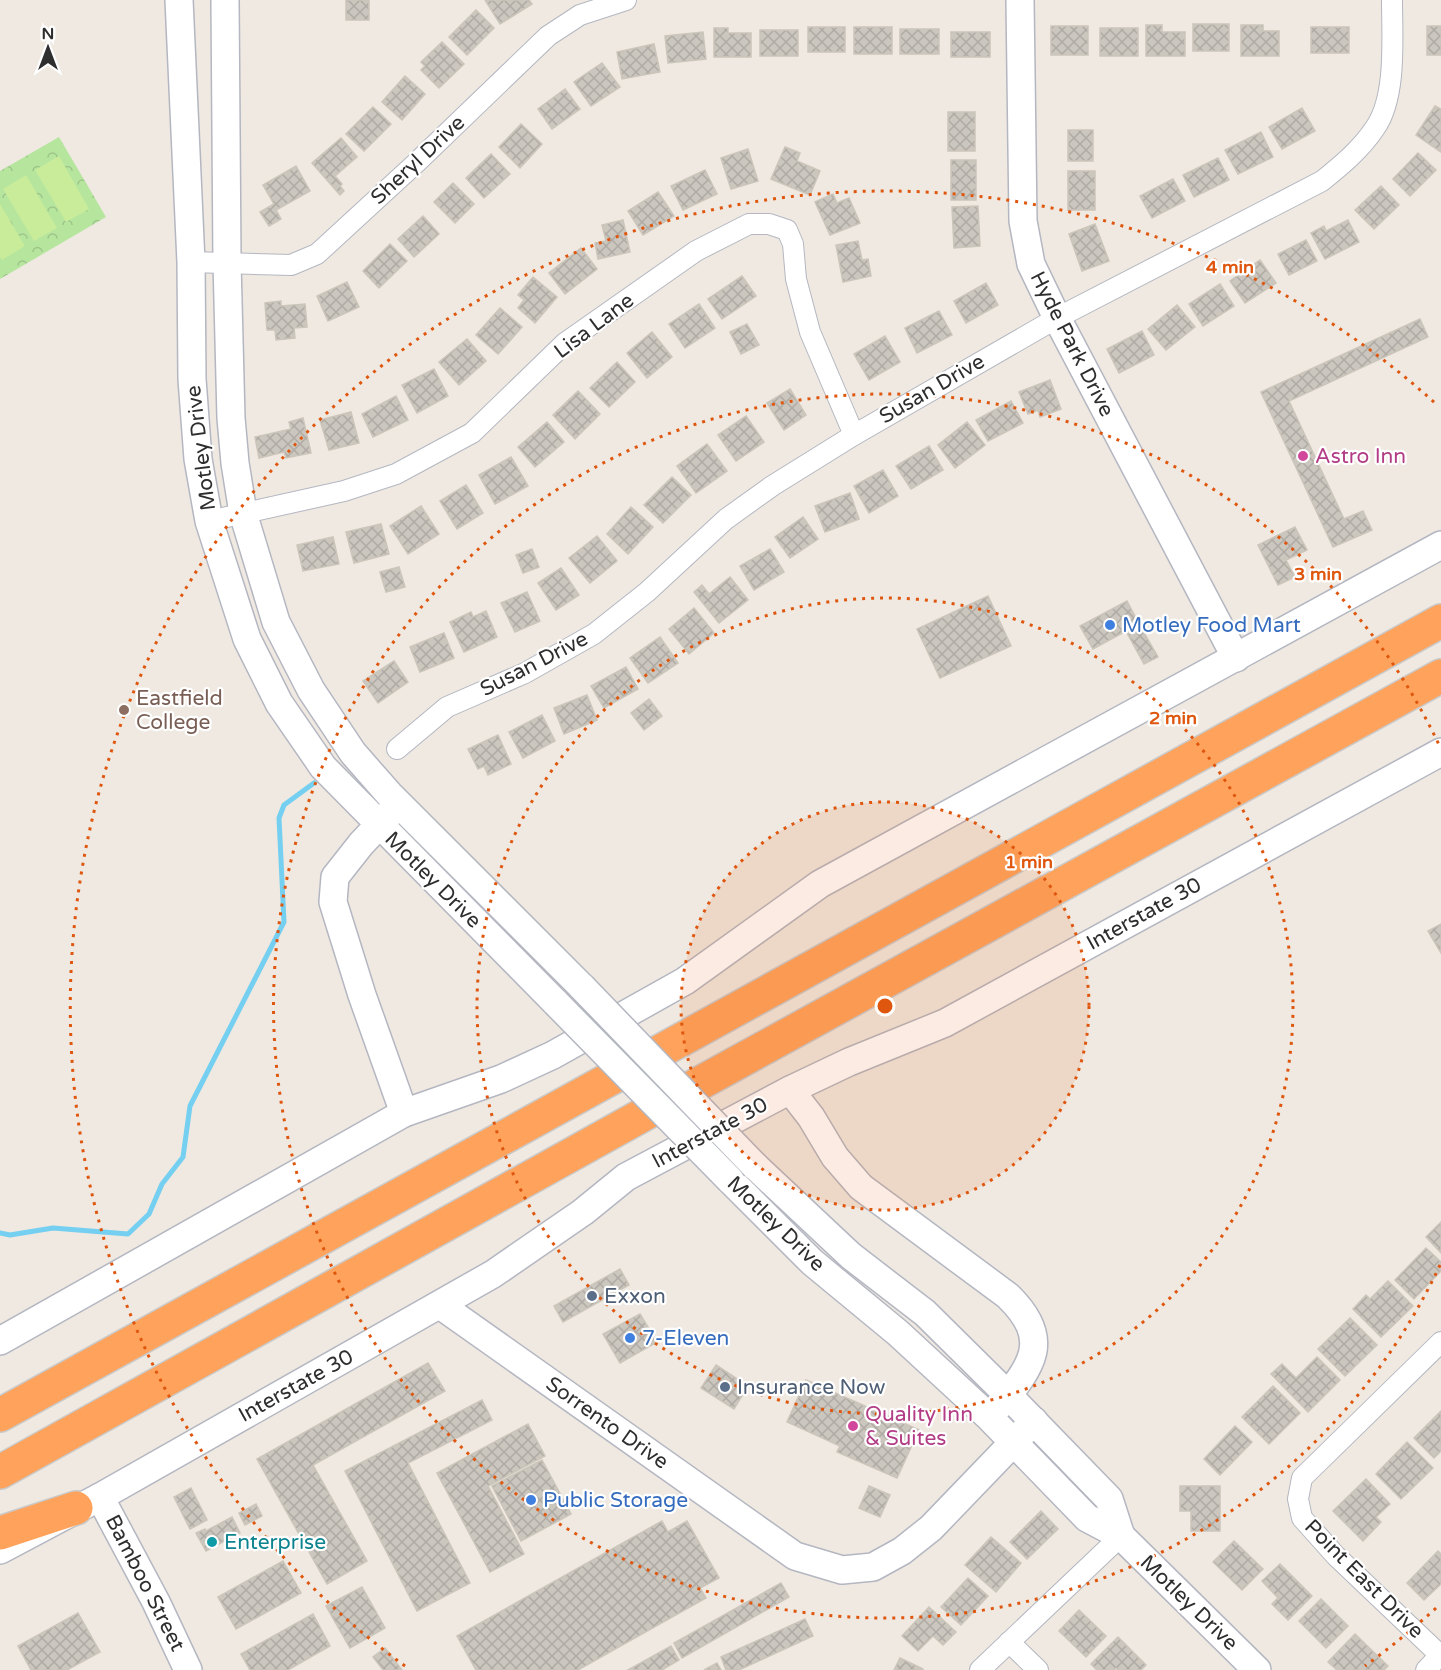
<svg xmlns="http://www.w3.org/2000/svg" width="1441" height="1670" font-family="'Varela Round',sans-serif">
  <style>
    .forest { fill: url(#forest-crowns) }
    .pitch { fill: #c9ec9a }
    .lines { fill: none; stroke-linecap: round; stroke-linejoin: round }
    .stream { stroke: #75cff0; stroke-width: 5 }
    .building { fill: url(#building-cross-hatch); stroke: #cbc5ba; stroke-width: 1.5 }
    .street-casing { stroke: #b4b7c1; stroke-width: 22 }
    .secondary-casing { stroke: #b4b7c1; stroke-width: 30 }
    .highway-casing { stroke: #c9c9c9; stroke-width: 36 }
    .street { stroke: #fff; stroke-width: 20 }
    .secondary { stroke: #fff; stroke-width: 27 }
    .highway { stroke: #ffa35c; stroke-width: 33 }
    .secondary-bridge-casing { stroke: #b4b7c1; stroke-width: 30; stroke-linecap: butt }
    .secondary-bridge { stroke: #fff; stroke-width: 27 }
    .ring { fill: none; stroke: #df570e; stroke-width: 3; stroke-dasharray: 3 6 }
    .hotel-dot { fill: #d1479c; stroke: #fff; stroke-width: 2 }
    .shop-dot { fill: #3f7fe0; stroke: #fff; stroke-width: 2 }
    .education-dot { fill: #8d6e63; stroke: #fff; stroke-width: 2 }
    .service-dot { fill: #5c6f8a; stroke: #fff; stroke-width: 2 }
    .culture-dot { fill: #0f9aa8; stroke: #fff; stroke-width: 2 }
    .labels { text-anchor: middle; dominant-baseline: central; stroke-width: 4.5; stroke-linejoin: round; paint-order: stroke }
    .street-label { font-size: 21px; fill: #2e2e2e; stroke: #fff }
    .hotel-label { font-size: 21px; fill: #b23c85; stroke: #fff; text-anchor: start }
    .shop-label { font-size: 21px; fill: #366cbe; stroke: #fff; text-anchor: start }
    .education-label { font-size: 21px; fill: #785e54; stroke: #fff; text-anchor: start }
    .service-label { font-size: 21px; fill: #4e5e75; stroke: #fff; text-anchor: start }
    .culture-label { font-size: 21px; fill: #0d838f; stroke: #fff; text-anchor: start }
    .centre { fill: #df570e; stroke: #fff; stroke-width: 3 }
    .ring-label { font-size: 18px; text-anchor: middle; font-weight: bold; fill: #df570e; stroke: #fff; stroke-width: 4.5; stroke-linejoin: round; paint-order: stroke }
  </style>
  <defs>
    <pattern id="forest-crowns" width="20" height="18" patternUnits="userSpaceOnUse" patternTransform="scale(1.5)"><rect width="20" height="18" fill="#b6e59e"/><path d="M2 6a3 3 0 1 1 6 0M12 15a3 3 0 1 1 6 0" fill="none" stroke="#9dc588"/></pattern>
    <pattern id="building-cross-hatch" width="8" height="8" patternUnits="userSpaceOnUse" patternTransform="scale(1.5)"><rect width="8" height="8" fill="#cbc7bf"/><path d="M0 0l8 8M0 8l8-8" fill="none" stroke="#afaba4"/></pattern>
  </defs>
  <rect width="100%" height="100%" fill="#efe9e1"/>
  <polygon class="forest" points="59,137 106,217 0,279 0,171"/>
  <g class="pitch">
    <polygon points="59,156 89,209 66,222 35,170"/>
    <polygon points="26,175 57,228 34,241 3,189"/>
    <polygon points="0,204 25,246 2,260 0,257"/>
  </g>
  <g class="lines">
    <polyline class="stream" points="0,1233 10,1235 53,1228 128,1234 149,1214 162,1184 183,1157 190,1106 284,922 279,818 284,805 314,783"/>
  </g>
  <g class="building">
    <rect x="346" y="0" width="23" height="20"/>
    <polygon points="485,0 529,0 532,4 500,24"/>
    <polygon points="476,10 494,28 467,55 449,37"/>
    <rect x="1193" y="24" width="36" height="27"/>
    <polygon points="1146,25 1162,25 1162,32 1185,32 1185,56 1146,56"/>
    <polygon points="1241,25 1263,25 1263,31 1279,31 1279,56 1241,56"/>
    <rect x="1051" y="26" width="37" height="29"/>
    <rect x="1427" y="26" width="14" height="29"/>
    <rect x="808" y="27" width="37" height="25"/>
    <rect x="854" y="27" width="38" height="27"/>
    <rect x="1311" y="27" width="38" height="26"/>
    <polygon points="714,28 728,28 728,33 751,33 751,57 714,57"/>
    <rect x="1100" y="28" width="38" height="28"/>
    <rect x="900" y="29" width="39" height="25"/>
    <rect x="760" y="30" width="38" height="26"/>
    <polygon points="703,32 706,59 668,63 665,36"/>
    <rect x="951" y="32" width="39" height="25"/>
    <polygon points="442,42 464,64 439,88 421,70 425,66 421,62"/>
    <polygon points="654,44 660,72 622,79 617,52"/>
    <polygon points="602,63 620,87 591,106 574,82"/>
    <polygon points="405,76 425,94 402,120 382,102"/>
    <polygon points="565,89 580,109 552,129 538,109"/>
    <polygon points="1435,106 1441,109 1441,152 1416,135"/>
    <polygon points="373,107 391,124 364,151 346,134"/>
    <polygon points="1302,108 1315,131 1282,149 1269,127"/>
    <rect x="948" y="112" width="27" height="39"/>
    <polygon points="521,124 542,144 520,168 499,147"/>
    <rect x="1068" y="130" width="25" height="31"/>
    <polygon points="1261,132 1273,157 1238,174 1225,150"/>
    <polygon points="341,138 357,157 335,176 342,184 340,186 344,191 340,195 312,163"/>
    <polygon points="785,147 800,153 797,161 820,171 810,195 771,179"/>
    <polygon points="748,149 758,181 731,189 721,158"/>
    <polygon points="1418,153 1436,170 1410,196 1393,179"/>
    <polygon points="491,154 510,174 484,198 466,178"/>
    <polygon points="1218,158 1229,180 1194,197 1183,175"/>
    <rect x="951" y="160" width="25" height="40"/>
    <polygon points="296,166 310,191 276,210 281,219 269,226 260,212 274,204 263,185"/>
    <polygon points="705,170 717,194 683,210 671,186"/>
    <rect x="1068" y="171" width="27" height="39"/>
    <polygon points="1173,179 1185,201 1152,218 1140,196"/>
    <polygon points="453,183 474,204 455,223 434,202"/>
    <polygon points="1381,186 1399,205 1374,229 1355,210"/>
    <polygon points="658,192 674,216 643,235 628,211"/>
    <polygon points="833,194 837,203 849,198 860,223 830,235 815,202"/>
    <polygon points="978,206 980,246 954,248 952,207"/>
    <polygon points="423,216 439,234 414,257 398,239"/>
    <polygon points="623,220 630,252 598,259 595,243 606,241 602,225"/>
    <polygon points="1348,220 1359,242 1325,259 1311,233 1324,226 1326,231"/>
    <polygon points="1095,224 1109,261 1082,271 1069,234"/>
    <polygon points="1306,240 1317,261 1289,275 1278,254"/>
    <polygon points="858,241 862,260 868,259 871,276 843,282 836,245"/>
    <polygon points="390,244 407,261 379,288 363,271"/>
    <polygon points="581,248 597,269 565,294 549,273"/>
    <polygon points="1260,260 1276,283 1245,303 1230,281"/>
    <polygon points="742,276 756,296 722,319 708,299"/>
    <polygon points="533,277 557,297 535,323 518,308 524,300 518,295"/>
    <polygon points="347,282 359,307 328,321 317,296"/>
    <polygon points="986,283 998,305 966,323 954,301"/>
    <polygon points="1220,284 1234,306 1203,326 1189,304"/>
    <polygon points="281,301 281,306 305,304 307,327 294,328 295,338 276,340 275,330 267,330 265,303"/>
    <polygon points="699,304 715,328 685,348 669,324"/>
    <polygon points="1177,305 1195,327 1166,350 1148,329"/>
    <polygon points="500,308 522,327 498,354 476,335"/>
    <polygon points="939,311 952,335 917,353 905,328"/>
    <polygon points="1420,319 1428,337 1289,401 1344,519 1363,511 1372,530 1333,547 1261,392"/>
    <polygon points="747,324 759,345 741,354 730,332"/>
    <polygon points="1142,331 1154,355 1119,373 1107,349"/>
    <polygon points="652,332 672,357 647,378 627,353"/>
    <polygon points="885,336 900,362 869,380 854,354"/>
    <polygon points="467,339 486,361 459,385 439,362"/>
    <polygon points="617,362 635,382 609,407 590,388"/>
    <polygon points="434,369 448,396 417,413 402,385"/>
    <polygon points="1050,380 1061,409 1040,417 1038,410 1028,414 1019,392"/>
    <polygon points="790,389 806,415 784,430 767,403"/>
    <polygon points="578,391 600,414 575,439 553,415"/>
    <polygon points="396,396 408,420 373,437 362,414"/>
    <polygon points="1011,401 1023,423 988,441 976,420"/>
    <polygon points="351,412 359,443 329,450 320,420"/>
    <polygon points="746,416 764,442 736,461 718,435"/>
    <polygon points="303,418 311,453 286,458 284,452 259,458 255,437 291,429 289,422"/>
    <polygon points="547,422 564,442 535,467 518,447"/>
    <polygon points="967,422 985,445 955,468 938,445"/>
    <polygon points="707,444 727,471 696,493 677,466"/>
    <polygon points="929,446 943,470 911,489 896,466"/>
    <polygon points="511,457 528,486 495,504 479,475"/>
    <polygon points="883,470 898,496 869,513 854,486"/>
    <polygon points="672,477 691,495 663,523 644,505"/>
    <polygon points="466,485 483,513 457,529 440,501"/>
    <polygon points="850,493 859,519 825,532 815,506"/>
    <polygon points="421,506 439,534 408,554 390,526"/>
    <polygon points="631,507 653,527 628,554 607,534"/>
    <polygon points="803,517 818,539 790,558 775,537"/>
    <polygon points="381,524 389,554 354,563 346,532"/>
    <polygon points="1295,527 1307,550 1286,560 1295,577 1278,585 1258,545"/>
    <polygon points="597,536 617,561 590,583 569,558"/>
    <polygon points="333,537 339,564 303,571 297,545"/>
    <polygon points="532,549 539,567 523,573 516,555"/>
    <polygon points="770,549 784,572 754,590 740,566"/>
    <polygon points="399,567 405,587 386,592 380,572"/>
    <polygon points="561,568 579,595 556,610 538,583"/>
    <polygon points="730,577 748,600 719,623 694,592 702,585 709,594"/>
    <polygon points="527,592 540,621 515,632 501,603"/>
    <polygon points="988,596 1011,646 940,678 917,629"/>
    <polygon points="1127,601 1139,624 1093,649 1080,626"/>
    <polygon points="694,608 714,633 689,654 669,629"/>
    <polygon points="486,611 497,637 464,652 450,622 471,612 473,617"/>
    <polygon points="1139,624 1158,657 1144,664 1126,631"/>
    <polygon points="444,633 454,658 420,672 410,647"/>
    <polygon points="660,637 678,663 648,683 630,658"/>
    <polygon points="394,661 408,682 378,703 363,681"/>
    <polygon points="626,667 638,689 604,708 591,686"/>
    <polygon points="587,695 597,720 564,734 554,708"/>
    <polygon points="649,699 662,716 644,730 631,713"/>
    <polygon points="542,715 555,741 523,758 509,732"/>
    <polygon points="498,735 511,764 488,775 484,766 478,769 468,749"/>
    <polygon points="1441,924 1441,953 1428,931"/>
    <polygon points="1441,1222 1441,1253 1426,1237"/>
    <polygon points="1426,1248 1441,1262 1441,1271 1414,1299 1395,1280"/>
    <polygon points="620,1269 629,1285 563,1322 554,1306"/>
    <polygon points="1388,1281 1413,1306 1381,1337 1353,1309 1366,1295 1370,1299"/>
    <polygon points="640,1314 657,1342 620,1363 603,1334"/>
    <polygon points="1350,1318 1377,1345 1345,1376 1318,1349"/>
    <polygon points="1317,1357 1340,1380 1308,1412 1271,1374 1282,1364 1296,1378"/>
    <polygon points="428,1363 445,1391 313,1465 367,1561 327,1584 257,1459"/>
    <polygon points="716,1365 748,1386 734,1409 701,1388"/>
    <polygon points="806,1380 919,1430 897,1478 837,1452 840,1446 787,1422"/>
    <polygon points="1273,1386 1300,1413 1269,1444 1242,1417"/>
    <polygon points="482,1400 492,1420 408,1463 470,1583 417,1611 345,1471"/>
    <polygon points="1441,1411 1441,1451 1434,1458 1414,1438"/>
    <polygon points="528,1424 545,1456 488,1486 524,1554 490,1572 437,1473"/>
    <polygon points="1235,1426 1252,1442 1220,1475 1204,1459"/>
    <polygon points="1407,1442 1433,1468 1401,1499 1376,1474"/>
    <polygon points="542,1460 571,1514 521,1541 492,1486"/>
    <polygon points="1366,1479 1390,1504 1376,1517 1381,1522 1363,1541 1333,1511"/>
    <polygon points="869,1486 890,1495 880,1517 859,1508"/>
    <polygon points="1180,1486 1220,1486 1220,1531 1191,1531 1191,1511 1180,1511"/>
    <polygon points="191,1488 207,1520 190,1529 174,1497"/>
    <polygon points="256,1504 262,1516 245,1525 239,1513"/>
    <polygon points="1041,1511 1058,1529 1027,1559 1010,1542"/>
    <polygon points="232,1517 240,1533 206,1551 196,1533 205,1529 206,1531"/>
    <polygon points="662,1521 668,1532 687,1521 719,1578 700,1588 706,1598 578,1670 476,1670 457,1636"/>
    <polygon points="991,1537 1021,1563 996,1592 965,1565"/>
    <polygon points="1234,1541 1263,1569 1242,1590 1213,1562"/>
    <polygon points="1438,1551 1441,1554 1441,1584 1424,1600 1407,1583"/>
    <polygon points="283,1561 301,1593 236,1629 218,1597"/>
    <polygon points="1280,1564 1312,1596 1288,1620 1272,1604 1278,1598 1262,1581"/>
    <polygon points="968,1578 988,1596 961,1625 941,1607"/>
    <polygon points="781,1583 789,1597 682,1658 674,1643"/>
    <polygon points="362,1587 385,1628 350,1648 326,1606"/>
    <polygon points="1321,1599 1348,1626 1326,1648 1299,1621"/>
    <polygon points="929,1607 956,1632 943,1645 933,1636 918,1651 902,1636"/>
    <polygon points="1079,1610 1106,1636 1086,1657 1059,1631"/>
    <polygon points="78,1613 100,1652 67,1670 31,1670 18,1646"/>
    <polygon points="313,1614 330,1646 288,1670 250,1670 241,1654"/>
    <polygon points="805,1619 813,1636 739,1670 726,1670 721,1657"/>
    <polygon points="1355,1634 1388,1666 1384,1670 1337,1670 1328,1662"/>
    <polygon points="1118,1637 1146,1665 1141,1670 1118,1670 1116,1668 1114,1670 1097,1670 1091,1664"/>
    <polygon points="671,1646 679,1660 662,1670 628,1670"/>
    <polygon points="385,1648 402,1670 383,1670 373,1657"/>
    <polygon points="900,1658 923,1669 923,1670 894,1670"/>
    <polygon points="717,1663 721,1670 704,1670"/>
  </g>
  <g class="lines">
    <g class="street-casing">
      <g id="street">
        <polyline points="191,262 291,265 317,254 416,163 548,36 580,15 626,0"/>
        <polyline points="209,521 344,491 396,474 472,433 565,343 696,251 749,224 769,224 787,230 793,244 796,279 810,332 854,435"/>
        <path d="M397,749l50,-42 78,-34 69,-39 53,-42 79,-73 46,-33 82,-51 203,-117 265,-137c20,-16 39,-32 53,-53 22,-31 17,-91 17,-128"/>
        <polyline points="1009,1642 1038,1670"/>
        <polyline points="1440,1655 1336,1556 1302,1518 1298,1499 1302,1478 1441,1342"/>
        <polyline points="980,1670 1121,1536"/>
        <polyline points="1426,1670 1441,1654"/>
      </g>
    </g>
    <g class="secondary-casing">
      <g id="secondary">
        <polyline points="179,0 191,262 192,379 198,459 209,521 247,639 279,703 323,767 556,1003"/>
        <polyline points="225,0 227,262 231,418 235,463 243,513 276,622 311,690 353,753 389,794 582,987"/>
        <polyline points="1020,0 1023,221 1031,264 1057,318 1236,658"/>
        <polyline points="390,813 361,844 335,877 333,902 362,995 404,1113"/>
        <path d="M790,1090l21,27 24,40 26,30 147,109c45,44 24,70 -10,111"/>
        <polyline points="755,1166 851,1256 925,1313 1008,1395 1109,1499 1121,1536"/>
        <polyline points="730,1180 812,1262 898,1333 989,1417 1087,1518 1121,1536 1257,1670"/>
        <polyline points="440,1305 795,1556 842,1570 873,1567 902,1551 931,1528 1034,1421"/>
        <polyline points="0,1341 404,1113 501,1079 553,1055 685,981 820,884 1441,545"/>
        <polyline points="100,1497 156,1602 188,1670"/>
        <polyline points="0,1550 100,1497 493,1274 583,1212 626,1177 790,1090 849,1062 945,1023 1441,752"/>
      </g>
    </g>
    <g class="highway-casing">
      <g id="highway">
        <polyline points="0,1415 1441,621"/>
        <polyline points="0,1472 702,1082 1441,676"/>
        <polyline points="0,1533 76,1508"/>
      </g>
    </g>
    <use href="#street" class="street"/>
    <use href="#secondary" class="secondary"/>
    <use href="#highway" class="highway"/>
    <g class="secondary-bridge-casing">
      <g id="secondary-bridge">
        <polyline points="582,987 755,1166"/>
        <polyline points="556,1003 730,1180"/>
      </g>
    </g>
    <use href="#secondary-bridge" class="secondary-bridge"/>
  </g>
  <circle cx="885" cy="1006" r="204" fill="#df570e" fill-opacity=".12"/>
  <g class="ring">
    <circle cx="885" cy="1006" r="204"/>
    <circle cx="885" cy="1006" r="408"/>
    <path d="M1440 1265A612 612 0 1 1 1440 747"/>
    <path d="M1436 1608A816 816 0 0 1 1365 1666M405 1666A816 816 0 1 1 1436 404"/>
  </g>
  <g class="hotel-dot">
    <circle cx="1303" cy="456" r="6"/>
    <circle cx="853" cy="1426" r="6"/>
  </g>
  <g class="shop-dot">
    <circle cx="1110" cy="625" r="6"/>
    <circle cx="630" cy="1338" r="6"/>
    <circle cx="531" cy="1500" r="6"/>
  </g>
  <circle class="education-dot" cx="124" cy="710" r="6"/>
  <g class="service-dot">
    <circle cx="592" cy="1296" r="6"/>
    <circle cx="725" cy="1387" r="6"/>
  </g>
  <circle class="culture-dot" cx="212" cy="1542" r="6"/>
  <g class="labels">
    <g class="street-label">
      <text transform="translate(418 160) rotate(-43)">Sheryl Drive</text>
      <text transform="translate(594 326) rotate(-37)">Lisa Lane</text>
      <text transform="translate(1072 344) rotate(63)">Hyde Park Drive</text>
      <text transform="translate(932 389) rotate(-30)">Susan Drive</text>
      <text transform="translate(201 448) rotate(-97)">Motley Drive</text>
      <text transform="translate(534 664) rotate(-27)">Susan Drive</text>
      <text transform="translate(433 880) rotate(45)">Motley Drive</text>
      <text transform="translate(1144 914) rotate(-29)">Interstate 30</text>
      <text transform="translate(710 1133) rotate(-28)">Interstate 30</text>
      <text transform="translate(776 1224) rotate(44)">Motley Drive</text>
      <text transform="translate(296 1386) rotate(-29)">Interstate 30</text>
      <text transform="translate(607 1423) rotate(35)">Sorrento Drive</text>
      <text transform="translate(1364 1579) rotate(45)">Point East Drive</text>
      <text transform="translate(145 1583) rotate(63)">Bamboo Street</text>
      <text transform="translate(1189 1603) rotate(44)">Motley Drive</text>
    </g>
    <g class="hotel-label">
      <text x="1315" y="456">Astro Inn</text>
      <text x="865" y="1414">Quality Inn<tspan x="865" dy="24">&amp; Suites</tspan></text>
    </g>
    <g class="shop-label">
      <text x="1122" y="625">Motley Food Mart</text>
      <text x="642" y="1338">7-Eleven</text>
      <text x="543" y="1500">Public Storage</text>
    </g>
    <g class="education-label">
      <text x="136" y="698">Eastfield<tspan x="136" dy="24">College</tspan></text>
    </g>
    <g class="service-label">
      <text x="604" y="1296">Exxon</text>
      <text x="737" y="1387">Insurance Now</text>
    </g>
    <g class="culture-label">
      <text x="224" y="1542">Enterprise</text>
    </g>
  </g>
  <circle cx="885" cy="1006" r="9" class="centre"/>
  <g class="ring-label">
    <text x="1230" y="273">4 min</text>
    <text x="1318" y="580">3 min</text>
    <text x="1173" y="724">2 min</text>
    <text x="1029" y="868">1 min</text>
  </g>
  <g transform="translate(48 48)" stroke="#ffffff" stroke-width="4.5" paint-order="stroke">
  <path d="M0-4.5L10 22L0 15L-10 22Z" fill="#2e2e2e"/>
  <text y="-9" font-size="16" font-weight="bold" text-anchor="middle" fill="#2e2e2e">N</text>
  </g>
</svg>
